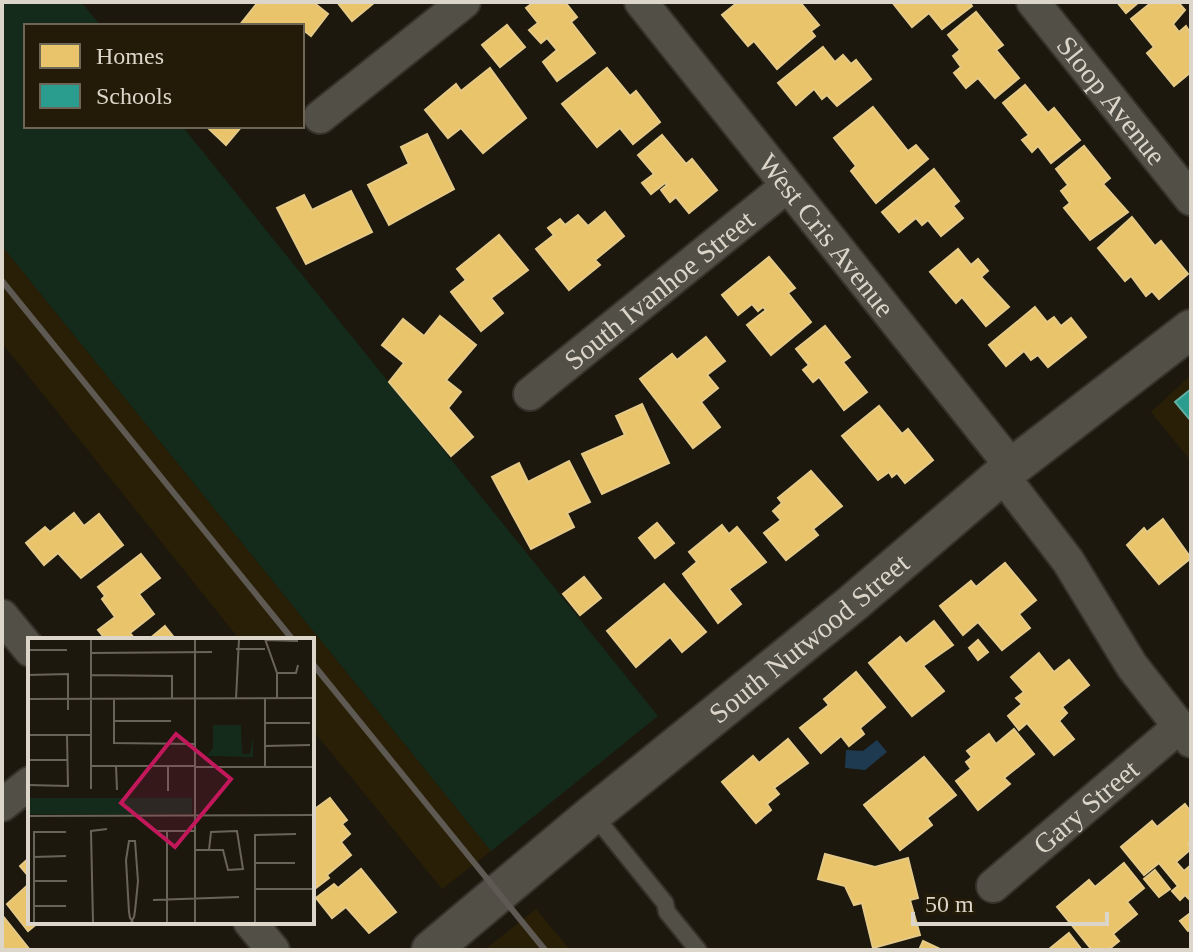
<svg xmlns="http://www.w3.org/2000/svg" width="1193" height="952" font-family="Georgia,serif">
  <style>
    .built { fill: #291f06 }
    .green { fill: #142b1b }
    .water { fill: #1e3a50 }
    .homes { fill: #e9c46a; stroke: #e5c987; stroke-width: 2 }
    .schools { fill: #2a9d8f; stroke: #5faea1; stroke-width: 2 }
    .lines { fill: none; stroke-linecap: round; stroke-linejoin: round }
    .service-casing { stroke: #36322b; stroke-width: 20 }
    .minor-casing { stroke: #36322b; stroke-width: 36 }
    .tertiary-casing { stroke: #36322b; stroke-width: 42 }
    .service { stroke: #524f47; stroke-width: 16 }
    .minor { stroke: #524f47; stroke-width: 32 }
    .tertiary { stroke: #524f47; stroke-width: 38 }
    .rail { stroke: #5e5a53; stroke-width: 6 }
    .labels { text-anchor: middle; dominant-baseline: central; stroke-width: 8; stroke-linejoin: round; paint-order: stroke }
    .street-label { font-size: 28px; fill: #dcd6ca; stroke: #231a07 }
    .inset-road { fill: none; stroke: #696459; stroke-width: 2 }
    .view { fill: #c2185b; fill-opacity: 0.15; stroke: #c2185b; stroke-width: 4 }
    .inset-edge { fill: none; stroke: #dcd6ca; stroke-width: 4 }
  </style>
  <rect width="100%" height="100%" fill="#1d180d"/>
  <g class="built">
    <polygon points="2,246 491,851 442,889 312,729 312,640 240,640 2,343"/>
    <polygon points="1191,375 1191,461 1151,412"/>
    <polygon points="536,909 570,950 491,950 488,947"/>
  </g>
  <polygon class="green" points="2,2 81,2 101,26 26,26 26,126 182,126 658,716 491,851 2,246"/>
  <polygon class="water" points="877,740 887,752 865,770 845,768 846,750 863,751"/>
  <g class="homes">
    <polygon points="258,2 313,2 328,14 311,36 302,29 302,26 297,25 239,26"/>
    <polygon points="337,2 375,2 352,21"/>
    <polygon points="534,2 565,2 577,17 571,22 595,53 557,81 543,62 557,50 547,38 541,43 529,30 538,23 526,8"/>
    <polygon points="738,2 800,2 819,25 811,31 815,36 777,69 754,41 748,46 722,15"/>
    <polygon points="892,2 969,2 972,6 942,29 929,13 912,27"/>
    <polygon points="1117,2 1139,2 1126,13"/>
    <polygon points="1152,2 1178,2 1185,10 1173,24 1179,32 1186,26 1189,31 1191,29 1191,72 1174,86 1147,53 1154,47 1131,19"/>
    <polygon points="976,12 1003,45 996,50 1019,78 995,98 978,78 966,88 954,73 961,67 953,56 960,50 948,35"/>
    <polygon points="507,25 525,47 500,67 482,45"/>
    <polygon points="823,47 835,62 843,55 851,64 856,60 871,79 837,106 827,95 822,99 814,89 796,105 778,83"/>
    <polygon points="490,68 526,118 483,153 461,128 448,138 425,110 456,84 461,91"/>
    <polygon points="607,68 630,96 636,91 660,122 633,144 620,128 597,147 562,104"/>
    <polygon points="1025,85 1048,113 1054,108 1080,140 1051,163 1038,146 1032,152 1022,140 1029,135 1003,103"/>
    <polygon points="873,107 908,151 916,145 928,159 876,203 851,171 856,166 834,138"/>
    <polygon points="206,126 205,126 242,126 226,145"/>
    <polygon points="427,134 454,189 389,225 368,185 409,164 401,147"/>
    <polygon points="662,135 686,164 692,159 717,190 689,213 676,197 670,202 661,190 667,185 665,183 651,194 642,183 654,174 638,155"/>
    <polygon points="1084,146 1110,178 1103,184 1128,212 1090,240 1064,208 1070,203 1061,191 1068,185 1056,169"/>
    <polygon points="934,169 959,201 953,206 963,218 941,236 928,220 922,225 916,218 899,232 882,212"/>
    <polygon points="351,191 372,232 306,264 277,208 304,195 312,210"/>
    <polygon points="605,212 624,236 595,260 600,265 569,290 536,249 554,235 548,228 560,219 565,225 578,215 588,226"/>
    <polygon points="1132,217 1155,246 1161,241 1188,274 1159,299 1152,291 1146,296 1131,276 1125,281 1098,248"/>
    <polygon points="499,235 528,270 491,298 503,313 481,331 451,292 466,280 457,269"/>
    <polygon points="958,249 971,265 978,259 988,271 981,277 1009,307 986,326 962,297 956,303 930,272"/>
    <polygon points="769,257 795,288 788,293 811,322 771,355 747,325 766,310 763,307 758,311 752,304 738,315 722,295"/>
    <polygon points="1035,307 1047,322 1054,317 1061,326 1071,318 1086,337 1048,367 1038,355 1031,360 1024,351 1006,366 989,345"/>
    <polygon points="440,316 476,345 446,380 461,392 448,408 473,437 451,456 389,382 404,363 382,345 403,319 424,336"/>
    <polygon points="825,326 850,357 843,362 867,392 844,410 819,377 813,382 803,370 809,365 796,349"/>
    <polygon points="706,337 725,361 707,375 718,388 701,402 720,427 693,448 640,379 672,354 677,360"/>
    <polygon points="642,404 669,463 602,494 582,454 625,435 616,416"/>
    <polygon points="879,406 902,434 908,429 933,460 905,483 897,473 892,477 889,472 878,480 842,436"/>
    <polygon points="569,461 590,502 567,513 574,527 531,549 492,477 519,463 528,482"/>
    <polygon points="811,471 842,506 813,529 818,535 786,560 764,533 781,520 773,511 782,503 778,498"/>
    <polygon points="74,513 84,526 99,514 123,545 81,578 58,553 44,565 26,543 45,527 50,532"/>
    <polygon points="1163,519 1191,558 1159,584 1127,545 1144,528 1147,532"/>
    <polygon points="657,523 674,543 655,558 639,538"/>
    <polygon points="722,525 729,534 737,527 766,562 729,589 741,604 718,623 683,574 697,562 689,552"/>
    <polygon points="141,554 160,578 139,594 154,614 130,633 134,638 132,640 106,640 98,630 115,617 102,599 105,596 98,587"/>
    <polygon points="1005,563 1036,600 1019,614 1030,628 1002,650 978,622 963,635 940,606 971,581 976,587"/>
    <polygon points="584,577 601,598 580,615 563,594"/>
    <polygon points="664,584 706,632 682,652 670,637 636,667 607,631"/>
    <polygon points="934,621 953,645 923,666 944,691 912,716 869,663 900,637 906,644"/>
    <polygon points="165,626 176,640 148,640"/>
    <polygon points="978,640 988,652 978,660 969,648"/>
    <polygon points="1039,653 1054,672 1069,660 1089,685 1062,707 1067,713 1059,721 1074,739 1054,755 1027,723 1019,730 1008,716 1022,704 1016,698 1024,692 1011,677"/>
    <polygon points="856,672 885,707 860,728 864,734 849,746 841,736 821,753 800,728 829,705 824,699"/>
    <polygon points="1014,729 1034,754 1004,778 1010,784 978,810 956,781 971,769 966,762 972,757 967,751 989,734 996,744"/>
    <polygon points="788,739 808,763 774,788 779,794 767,804 771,810 756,823 722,782 753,756 759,763"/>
    <polygon points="924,757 956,795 927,818 932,825 900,850 864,805"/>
    <polygon points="330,798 347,820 342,824 350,834 341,842 351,855 327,875 329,878 312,891 312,811"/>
    <polygon points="1185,804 1191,812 1191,841 1188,843 1191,849 1176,862 1184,871 1191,865 1191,901 1185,895 1180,900 1172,891 1178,886 1159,863 1144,875 1121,847 1152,821 1157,827"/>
    <polygon points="825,854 875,867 908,858 918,898 910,900 920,935 873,948 862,903 854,905 845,886 818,879"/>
    <polygon points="30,857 30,878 20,866"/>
    <polygon points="1124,863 1144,888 1127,902 1137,914 1113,934 1119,941 1108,950 1092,950 1057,907 1089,880 1095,887"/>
    <polygon points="361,869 396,912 369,933 346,907 332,918 316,898 334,884 338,888"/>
    <polygon points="1155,870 1170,889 1159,897 1144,879"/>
    <polygon points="30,883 30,922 39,922 28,931 7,904"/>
    <polygon points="1189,914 1191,929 1188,931 1180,921"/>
    <polygon points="3,916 30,950 2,950"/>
    <polygon points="1069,933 1082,950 1048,950"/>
    <polygon points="923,941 942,950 919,950"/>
  </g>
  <polygon class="schools" points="1191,389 1191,421 1175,402"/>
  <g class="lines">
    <g class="service-casing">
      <polyline id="service" points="593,814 665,903 667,912 698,950"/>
    </g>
    <g class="minor-casing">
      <g id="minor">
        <path id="s1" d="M641,2l371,465"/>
        <path id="s2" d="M1033,2l158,197"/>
        <polyline points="320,117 464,2"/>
        <path id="s3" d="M530,394l257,-208"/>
        <polyline points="1002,475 1068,561 1132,666 1191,741"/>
        <polyline points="2,616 30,650"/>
        <polyline points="2,805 30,783"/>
        <path id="s4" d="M993,886l186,-159"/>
        <polyline points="250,922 273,950"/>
      </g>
    </g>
    <g class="tertiary-casing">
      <g id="tertiary">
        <path id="s5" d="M431,950l162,-136 260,-211 149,-128 189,-146"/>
      </g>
    </g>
    <use href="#service" class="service"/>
    <use href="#minor" class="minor"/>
    <use href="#tertiary" class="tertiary"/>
    <g class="rail">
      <polyline points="2,281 293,640"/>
      <polyline points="312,663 545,950"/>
    </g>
  </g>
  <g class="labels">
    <g class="street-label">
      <text stroke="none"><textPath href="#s2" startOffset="126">Sloop Avenue</textPath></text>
      <text stroke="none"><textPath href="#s1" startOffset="298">West Cris Avenue</textPath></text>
      <text stroke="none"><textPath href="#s3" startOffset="166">South Ivanhoe Street</textPath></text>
      <text stroke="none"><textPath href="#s5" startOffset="490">South Nutwood Street</textPath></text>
      <text stroke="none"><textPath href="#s4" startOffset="122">Gary Street</textPath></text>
    </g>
  </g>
  <g transform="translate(28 638)">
    <rect width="286" height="286" fill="#1d180d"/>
    <path d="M185,87h28l1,29h8l3,-17v20l-46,-1 6,-8zM0,160h164v16h-164z" fill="#142b1b"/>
    <path class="inset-road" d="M63,1v150M237,1l12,34v25M237,2l33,1M208,11h29M0,12h39M63,15l121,-1M249,35h19l2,-8M0,37l40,-1v36M63,37l81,1v22M86,60v45l81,1M237,60v70M0,61l286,-1M208,61l3,-60M86,83h57M237,85h45M0,97h63M237,108l45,-1M0,122h39M63,128h103M88,128l1,24M140,128v25M166,129h120M0,147l40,1 -1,-51M0,178l286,-1M125,193h42M167,212h28l5,20 15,-1 -6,-38 -26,1 -2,18M6,219l32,-1M227,225h40M6,243h33M227,251h59M125,262l86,-3M6,268h32M6,285v-91h32M65,285l-2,-92 16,-2M103,285l1,-3 2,-3 1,-6 3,-30 -3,-40h-6l-3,19 3,52 1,6 2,2 1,3M139,285v-92M167,285v-284M227,285v-88l41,-1"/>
    <path class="view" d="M148,96l55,45 -56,68 -54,-44z"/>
    <rect width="286" height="286" class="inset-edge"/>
  </g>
  <rect width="1193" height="952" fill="none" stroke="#dcd6ca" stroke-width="8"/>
  <rect x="24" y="24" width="280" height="104" fill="#231a07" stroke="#6d6555" stroke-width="2"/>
  <rect x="40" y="44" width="40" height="24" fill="#e9c46a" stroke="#6d6555" stroke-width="2"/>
  <text x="96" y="64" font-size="24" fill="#dcd6ca">Homes</text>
  <rect x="40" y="84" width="40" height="24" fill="#2a9d8f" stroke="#6d6555" stroke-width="2"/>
  <text x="96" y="104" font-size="24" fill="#dcd6ca">Schools</text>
  <path d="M913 912v12h194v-12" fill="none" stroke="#dcd6ca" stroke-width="4"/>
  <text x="925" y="912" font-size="24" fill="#dcd6ca" stroke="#231a07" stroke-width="6" paint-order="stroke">50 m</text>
</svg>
